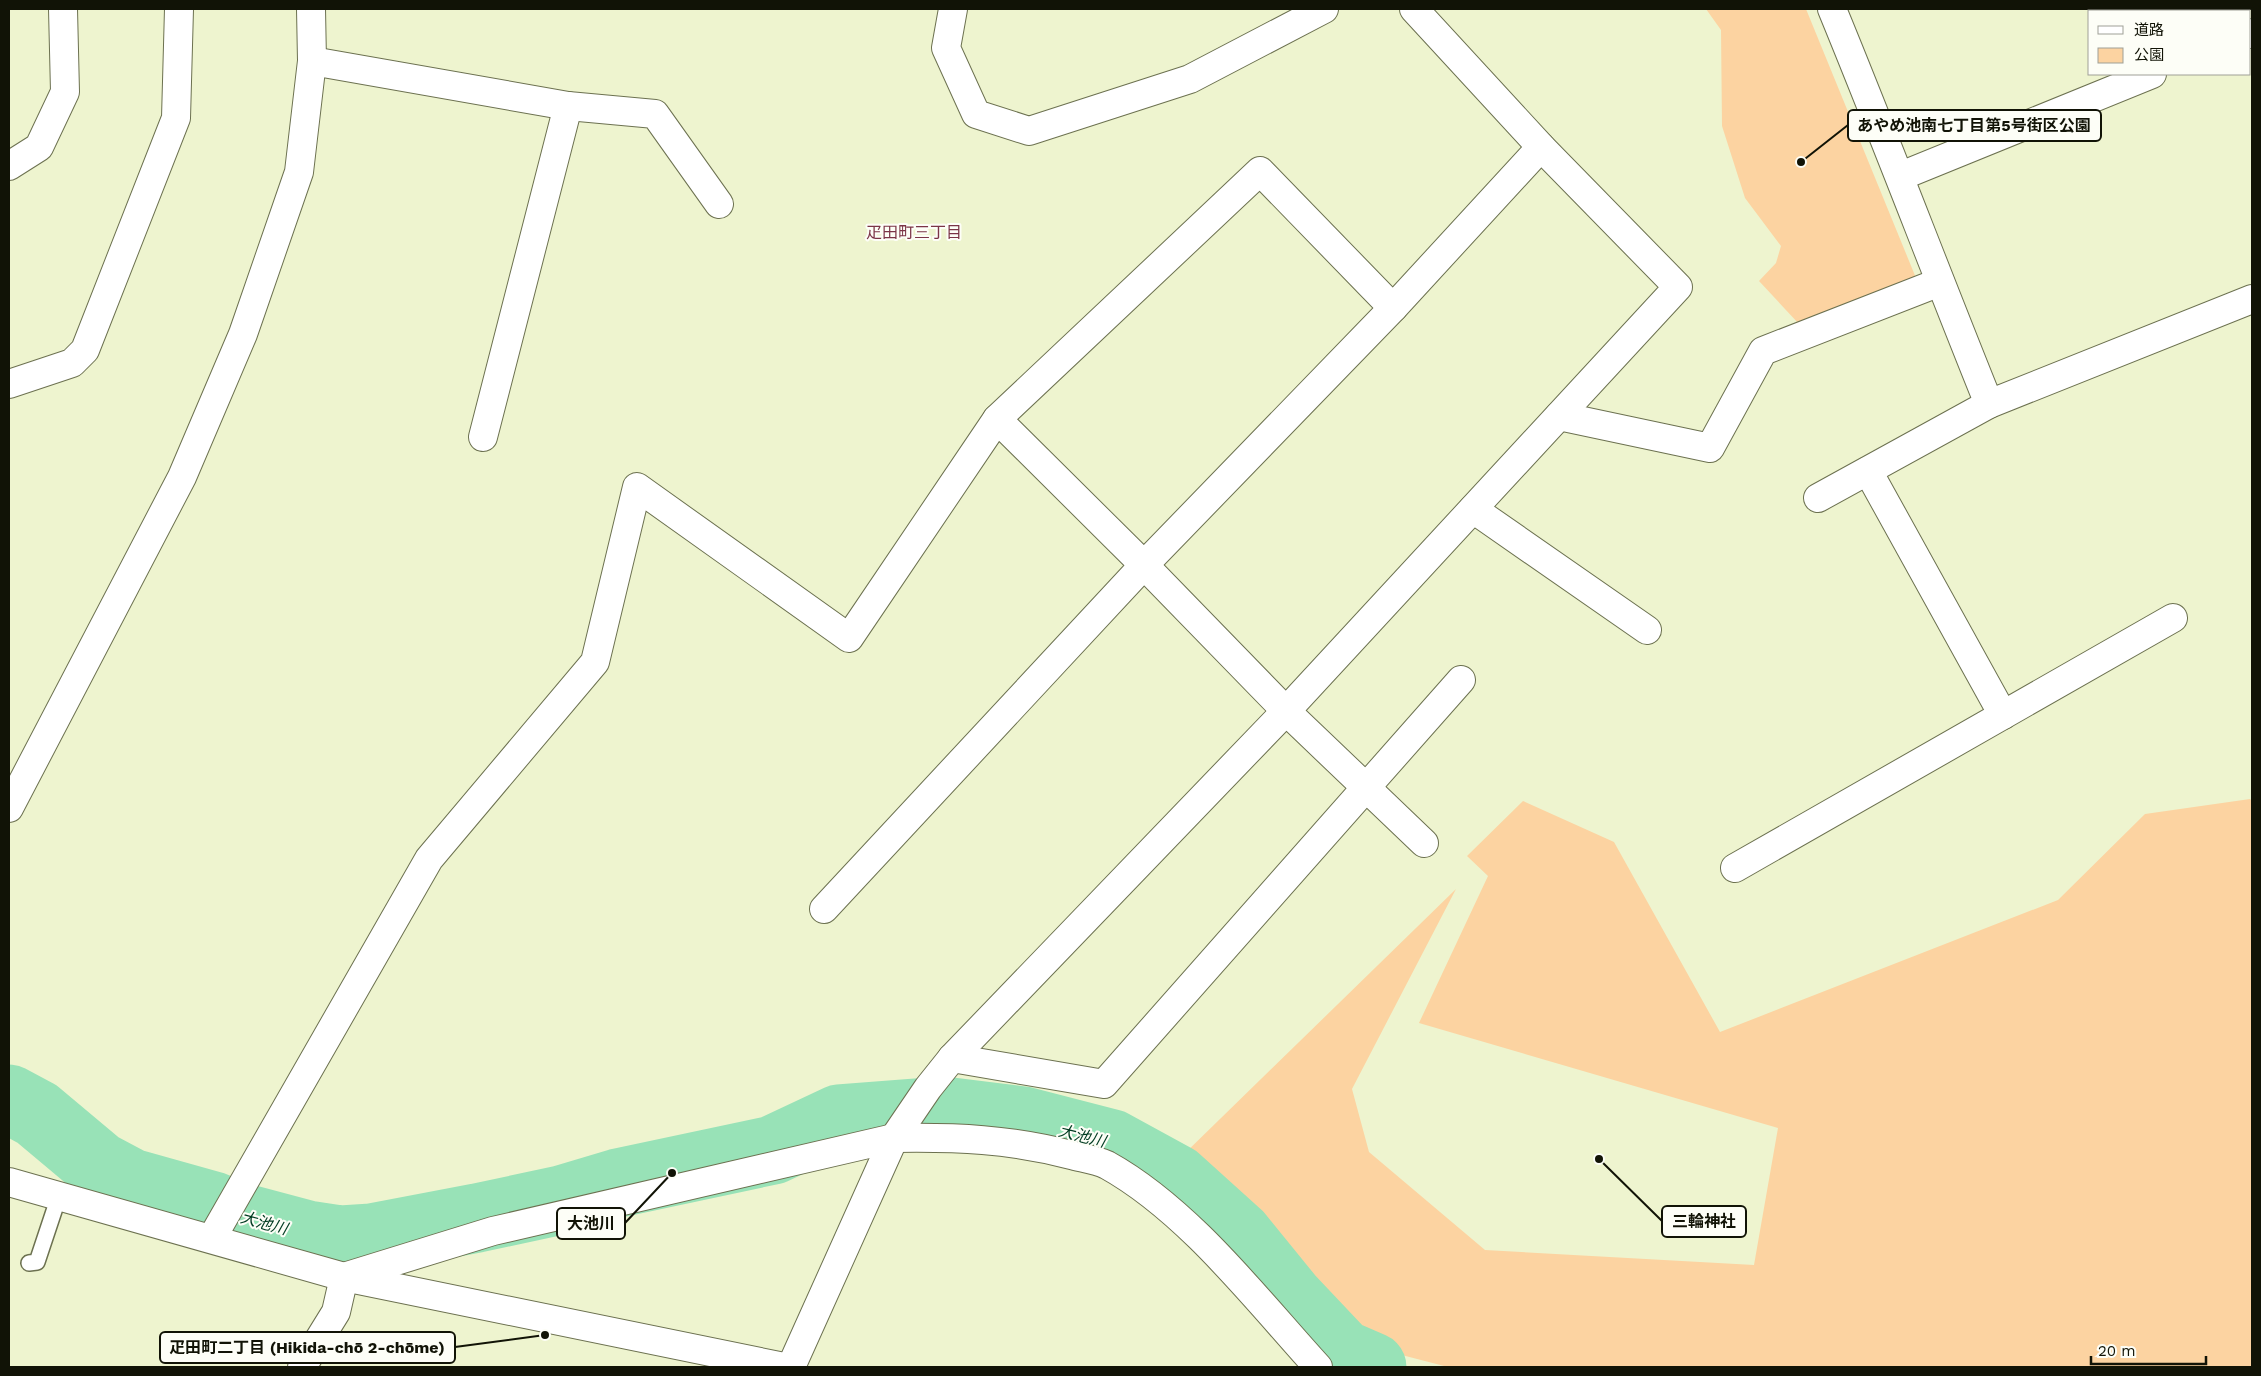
<svg xmlns="http://www.w3.org/2000/svg" width="2261" height="1376" font-family="'Work Sans','Noto Sans JP',sans-serif">
  <style>
    .green { fill: #fcd3a1 }
    .lines { fill: none; stroke-linecap: round; stroke-linejoin: round }
    .river { stroke: #98e2b7; stroke-width: 69 }
    .service-casing { stroke: #6c7150; stroke-width: 18 }
    .minor-casing { stroke: #6c7150; stroke-width: 30 }
    .tertiary-casing { stroke: #6c7150; stroke-width: 30 }
    .service { stroke: #fff; stroke-width: 15 }
    .minor { stroke: #fff; stroke-width: 28 }
    .tertiary { stroke: #fff; stroke-width: 28 }
    .labels { text-anchor: middle; dominant-baseline: central; stroke-width: 4; stroke-linejoin: round; paint-order: stroke }
    .neighbourhood-label { font-size: 16px; fill: #7b3446; stroke: #fdfef7 }
    .water-label { font-size: 16px; font-style: italic; fill: #003b21; stroke: #fdfef7 }
    .leader { fill: none; stroke: #111306; stroke-width: 2 }
    .callout-dot { fill: #111306; stroke: #fdfef7; stroke-width: 2 }
    .callout { fill: #fdfef7; stroke: #111306; stroke-width: 2 }
    .callout-label { font-size: 16px; text-anchor: middle; font-weight: bold; fill: #111306 }
  </style>
  <rect width="100%" height="100%" fill="#eef4cf"/>
  <g class="green">
    <polygon points="1706,9 1806,9 1916,278 1799,324 1759,281 1776,263 1781,246 1745,198 1722,126 1721,30"/>
    <polygon points="2250,799 2252,801 2252,1367 1448,1367 1367,1346 1179,1159 1456,889 1352,1089 1369,1152 1485,1250 1754,1265 1778,1128 1419,1023 1488,876 1467,856 1523,801 1614,842 1720,1032 2058,900 2145,814"/>
  </g>
  <g class="lines">
    <polyline class="river" points="9,1099 37,1114 99,1166 131,1183 213,1206 240,1217 308,1235 341,1240 372,1238 477,1218 561,1200 618,1183 773,1150 839,1119 943,1111 1023,1121 1112,1144 1176,1179 1238,1235 1290,1299 1342,1354 1372,1367"/>
    <g class="service-casing">
      <polyline id="service" points="29,1263 37,1262 59,1196"/>
    </g>
    <g class="minor-casing">
      <g id="minor">
        <polyline points="953,9 946,48 976,114 1029,131 1190,79 1324,9"/>
        <path d="M1832,9c54,131 104,264 157,395l263,-105"/>
        <polyline points="2250,34 2252,33"/>
        <polyline points="312,61 568,106 655,114 719,204"/>
        <polyline points="9,166 39,147 65,92 63,9"/>
        <polyline points="1901,176 2152,74"/>
        <polyline points="9,384 72,363 85,350 176,118 179,9"/>
        <polyline points="1559,416 1710,448 1763,351 1940,282"/>
        <polyline points="997,419 1144,565 1286,711 1424,843"/>
        <polyline points="483,437 568,106"/>
        <polyline points="1868,471 2003,715"/>
        <polyline points="1818,498 1989,404"/>
        <polyline points="1473,509 1647,630"/>
        <polyline points="9,808 182,477 243,334 299,172 312,61 311,9"/>
        <polyline points="1735,868 2173,618"/>
        <polyline points="824,909 1144,565 1393,308 1541,147"/>
        <polyline points="952,1058 1104,1084 1461,680"/>
        <polyline points="212,1238 429,859 595,662 637,487 849,638 997,419 1260,171 1393,308"/>
        <path d="M302,1367l34,-55 8,-35 149,-46 401,-93c62,-1 116,1 177,17 11,3 26,5 36,10 81,45 149,134 211,202"/>
        <polyline points="791,1367 894,1138 928,1088 952,1058 1286,711 1678,287 1541,147 1414,9"/>
      </g>
    </g>
    <g class="tertiary-casing">
      <polyline id="tertiary" points="9,1182 344,1277 784,1367"/>
    </g>
    <use href="#service" class="service"/>
    <use href="#minor" class="minor"/>
    <use href="#tertiary" class="tertiary"/>
  </g>
  <g class="labels">
    <g class="neighbourhood-label">
      <text x="914" y="232">疋田町三丁目</text>
    </g>
    <g class="water-label">
      <text transform="translate(1082 1136) rotate(14)">大池川</text>
      <text transform="translate(264 1223) rotate(15)">大池川</text>
    </g>
  </g>
  <path class="leader" d="M1801 162L1848 125M1599 1159L1662 1221M672 1173L625 1223M545 1335L455 1347"/>
  <g class="callout-dot">
    <circle cx="1801" cy="162" r="5"/>
    <circle cx="1599" cy="1159" r="5"/>
    <circle cx="672" cy="1173" r="5"/>
    <circle cx="545" cy="1335" r="5"/>
  </g>
  <g class="callout">
    <rect x="1848" y="110" width="253" height="31" rx="5"/>
    <rect x="1662" y="1206" width="84" height="31" rx="5"/>
    <rect x="557" y="1208" width="68" height="31" rx="5"/>
    <rect x="160" y="1332" width="295" height="31" rx="5"/>
  </g>
  <g class="callout-label">
    <text x="1974" y="131">あやめ池南七丁目第5号街区公園</text>
    <text x="1704" y="1227">三輪神社</text>
    <text x="591" y="1229">大池川</text>
    <text x="307" y="1353">疋田町二丁目 (Hikida-chō 2-chōme)</text>
  </g>
  <rect width="2261" height="1376" fill="none" stroke="#111306" stroke-width="20"/>
  <rect x="2088" y="10" width="162" height="65" fill="#fdfef7" stroke="#9fa097"/>
  <rect x="2098" y="26" width="25" height="8" fill="#ffffff" stroke="#9fa097"/>
  <text x="2134" y="35" font-size="15" fill="#111306">道路</text>
  <rect x="2098" y="48" width="25" height="15" fill="#fcd3a1" stroke="#9fa097"/>
  <text x="2134" y="60" font-size="15" fill="#111306">公園</text>
  <path d="M2091 1356v8h115v-8" fill="none" stroke="#111306" stroke-width="2.5"/>
  <text x="2098" y="1356" font-size="15" fill="#111306" stroke="#fdfef7" stroke-width="4" paint-order="stroke">20 m</text>
</svg>
